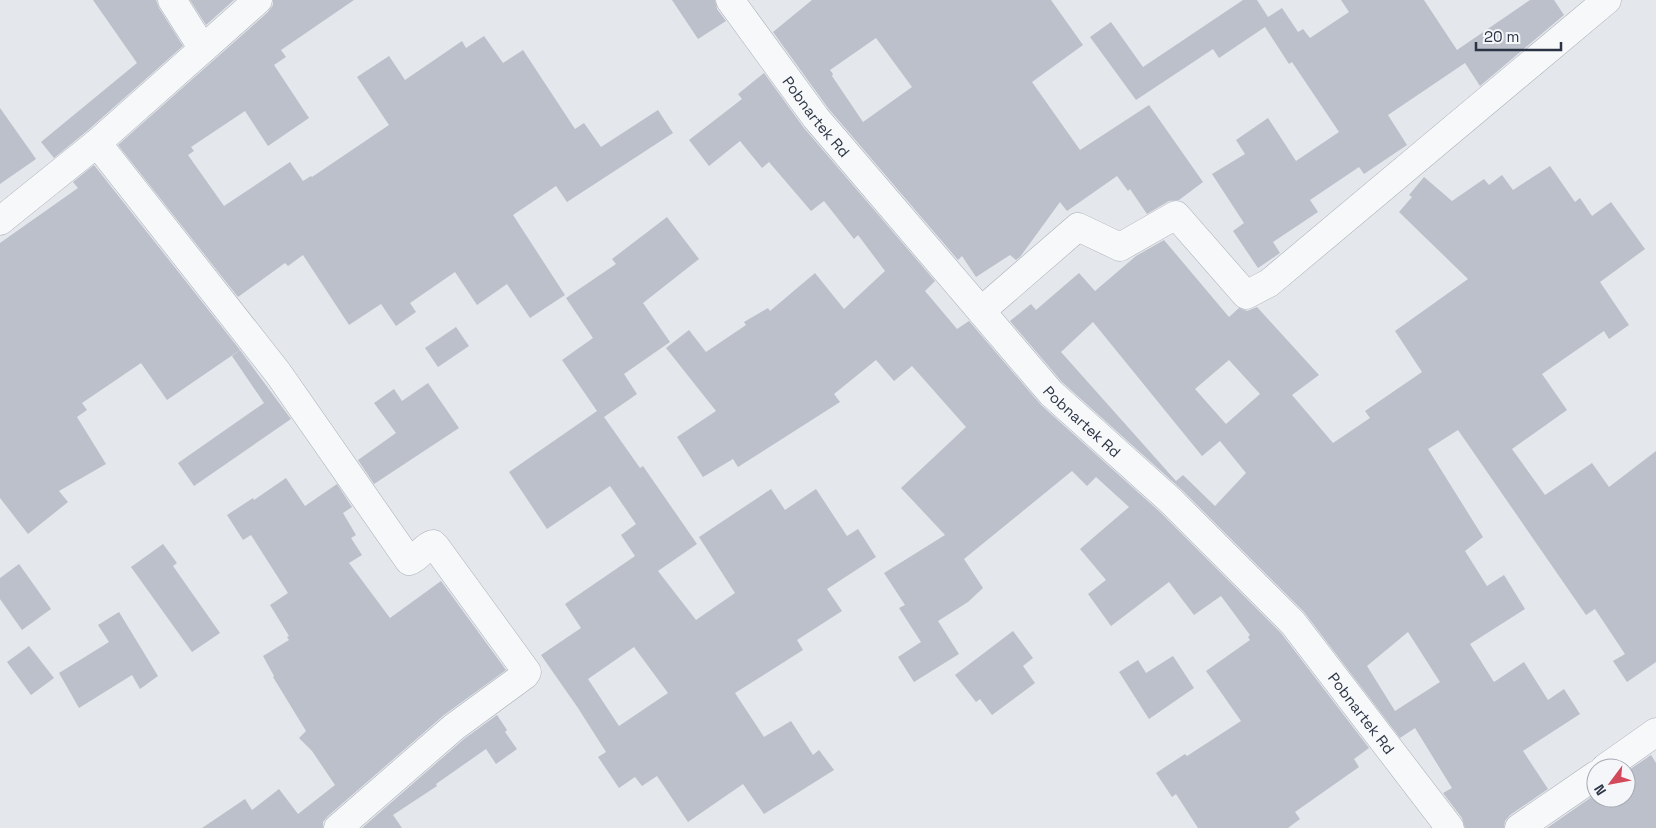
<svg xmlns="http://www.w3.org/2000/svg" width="1656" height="828" font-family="'Space Grotesk',sans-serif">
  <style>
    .building { fill: #bbc0ca; fill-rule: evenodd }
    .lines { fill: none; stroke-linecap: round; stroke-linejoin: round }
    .minor-casing { stroke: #a9aeb7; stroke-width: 29 }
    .minor { stroke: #f7f8fa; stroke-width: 28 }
    .labels { text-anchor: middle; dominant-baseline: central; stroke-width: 4; stroke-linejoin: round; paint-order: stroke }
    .street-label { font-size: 15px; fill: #2b3445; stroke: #f4f6f9 }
  </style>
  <rect width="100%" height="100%" fill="#e4e7ec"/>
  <g class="building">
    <polygon points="93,0 156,0 159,8 183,46 87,131 54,158 41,142 137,63"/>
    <polygon points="190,0 234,0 206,25"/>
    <polygon points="273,0 354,0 281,50 286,57 274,65 309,118 268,146 245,111 191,147 194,151 188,155 224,206 290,162 303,181 311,176 312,177 389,125 357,77 389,56 405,80 462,41 466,48 484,36 503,63 523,50 575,129 584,123 601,147 658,110 673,133 567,202 556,186 513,215 565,295 530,318 507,284 477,305 455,272 410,303 416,312 396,326 381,304 349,325 303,255 288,266 285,263 238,297 118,145 268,12 273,5"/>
    <polygon points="672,0 715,0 717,9 726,21 698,39"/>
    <path d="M812,0h239l32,45 -51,37 48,68 69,-45 54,77 -24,18 -10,1 -22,13 -17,-25 -2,2 -11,-15 -50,35 -7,-9 -40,55 -4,3 -6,-5 -34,22 -14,-21 -4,4 -130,-152 -55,-76zM876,38l36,49 -49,35 -31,-46 1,-2 -3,-4z"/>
    <polygon points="1243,0 1257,0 1268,17 1282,8 1298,32 1303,29 1310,38 1349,12 1341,0 1424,0 1457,50 1530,0 1554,0 1564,15 1480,86 1465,63 1388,115 1407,145 1364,174 1359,167 1310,200 1318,212 1273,242 1280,253 1258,268 1233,231 1244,223 1212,174 1245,154 1236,140 1268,118 1296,161 1339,132 1292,62 1289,64 1265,27 1219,58 1213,49 1136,100 1090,37 1111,22 1143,67"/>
    <polygon points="764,73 804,128 935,281 925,291 957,329 969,321 1041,405 1160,512 1281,633 1369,748 1354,759 1359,767 1295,812 1300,819 1288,828 1198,828 1176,794 1172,797 1156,773 1185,754 1187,756 1241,721 1206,671 1250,640 1248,637 1250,635 1221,596 1194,615 1169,582 1111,626 1088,594 1106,580 1080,549 1129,507 1096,477 1087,486 1072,471 964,559 983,588 968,602 938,621 959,654 914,682 898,657 921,642 899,608 905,605 884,573 945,535 901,488 966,427 912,366 894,381 876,360 834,394 840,402 738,467 733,459 703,477 677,437 716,411 666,348 689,330 706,352 746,325 744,322 768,308 770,311 815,273 844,309 885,271 858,235 854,239 824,201 811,211 769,162 762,168 740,141 709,166 689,140 742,99 738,94"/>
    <polygon points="0,108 36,159 0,184"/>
    <polygon points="94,165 240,350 167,400 141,363 82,403 87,410 77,417 106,464 59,491 68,502 28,534 0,498 0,243 78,188 73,182"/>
    <path d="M1550,166l25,36 5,-4 12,18 19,-14 34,47 -45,33 29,43 -20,14 -5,-8 -62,43 25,36 -55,39 33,46 47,-32 17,24 47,-36v211l-29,20 -14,-21 12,-7 -30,-45 -9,6 -128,-185 -30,19 55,88 -18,14 22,35 17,-11 21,34 -55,35 24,38 30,-20 24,38 16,-11 16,25 -57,37 25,38 -38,26 -5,6 -1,7h-39l-3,-10 -19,-25 9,-5 -37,-60 -15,10 -96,-126 -122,-122 -120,-108 -52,-61 21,-17 5,6 43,-37 16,18 41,-35 28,-16 65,77 10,-9 8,3 10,-4 62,68 -27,20 41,48 37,-25 -5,-7 57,-39 -27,-41 73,-52 -69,-67 13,-15 -3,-2 15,-18 28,24 32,-22 5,6 13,-10 11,15zM1093,322l109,134 18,-15 26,32 -31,33 -32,-31 -7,6 -115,-129zM1229,360l31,34 -34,30 -31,-35zM1408,632l32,50 -45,29 -28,-45z"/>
    <path d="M667,217l32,42 -56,44 27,39 -46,32 13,20 -33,23 36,51 3,-2 54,78 -39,27 38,49 39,-27 -36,-56 72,-48 14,21 31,-21 31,47 11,-7 18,28 -49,32 15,22 -45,29 6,10 -68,43 29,44 27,-16 22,34 6,-5 15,20 -70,44 -21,-30 -55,38 -31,-46 -15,10 -7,-9 -16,11 -21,-31 8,-5 -28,-44 -37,-53 40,-27 -16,-24 70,-48 -14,-21 15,-11 -26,-38 -63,43 -38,-57 88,-61 -35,-51 31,-22 -27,-40 50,-34 -4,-5zM634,647l34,46 -49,33 -31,-47z"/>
    <polygon points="456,327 469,346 438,367 425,348"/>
    <polygon points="240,350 291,419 194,486 178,463 264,403 232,356"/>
    <polygon points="428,383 459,428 374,484 358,460 396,433 374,403 394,389 402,401"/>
    <polygon points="286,478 305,506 337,484 352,507 343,513 356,535 351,538 362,555 349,563 390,618 441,581 506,670 444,715 328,816 323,822 323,828 202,828 245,799 252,810 279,789 298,814 335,785 312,751 299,738 306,731 273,677 274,676 263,656 289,640 287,637 289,636 270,605 288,593 251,535 243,540 227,515 253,498 254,500"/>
    <polygon points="163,544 177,563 173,566 220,633 192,652 131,567"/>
    <polygon points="19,564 51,609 22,630 0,599 0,578"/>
    <polygon points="119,612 158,676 140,689 132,675 79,708 59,673 109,642 98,625"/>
    <polygon points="1013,631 1033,658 1023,666 1035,683 992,715 980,699 976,702 955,675"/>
    <polygon points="29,646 54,678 31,695 7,662"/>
    <polygon points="1173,656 1194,688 1149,719 1119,672 1138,660 1146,673"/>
    <polygon points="497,715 507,730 505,732 517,749 496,764 486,749 436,784 437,786 393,815 402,828 362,828 464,739"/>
    <polygon points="1651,755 1656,763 1656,828 1547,828 1596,794 1596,798 1626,798 1626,772"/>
  </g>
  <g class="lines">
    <g class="minor-casing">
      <g id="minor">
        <polyline points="172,0 203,49"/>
        <path id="s1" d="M730,0l86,118 235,275 120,108 122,122 157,205"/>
        <path d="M97,143l181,230 129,185 2,3c10,-3 14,-14 24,-17l3,3 91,125 -2,3 -71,52 -116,101"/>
        <polyline points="0,221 97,143 258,0"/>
        <polyline points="981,311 1078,227 1120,247 1176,215 1246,295 1269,283 1607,0"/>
        <polyline points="1605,768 1656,732"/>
        <polyline points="1519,828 1596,775"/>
      </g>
    </g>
    <use href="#minor" class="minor"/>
  </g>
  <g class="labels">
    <g class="street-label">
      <text stroke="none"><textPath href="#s1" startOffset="145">Pobnartek Rd</textPath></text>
      <text stroke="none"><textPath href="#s1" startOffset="550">Pobnartek Rd</textPath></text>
      <text stroke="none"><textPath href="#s1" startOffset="955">Pobnartek Rd</textPath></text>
    </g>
  </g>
  <g transform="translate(1611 783) rotate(238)"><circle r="24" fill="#f4f6f9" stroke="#a4a8b1"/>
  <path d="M0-4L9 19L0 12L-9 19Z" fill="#d1495b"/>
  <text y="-8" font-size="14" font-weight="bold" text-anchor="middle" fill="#2b3445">N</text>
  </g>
  <path d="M1476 42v8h85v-8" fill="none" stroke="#2b3445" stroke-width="2.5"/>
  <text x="1484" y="42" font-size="15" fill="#2b3445" stroke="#f4f6f9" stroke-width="4" paint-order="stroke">20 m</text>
</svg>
